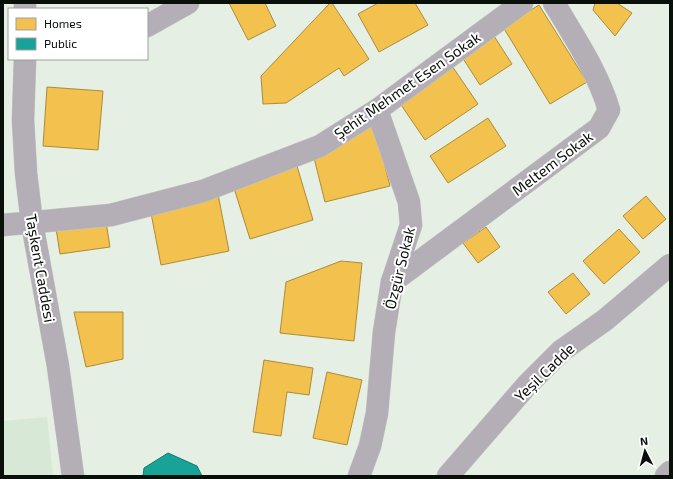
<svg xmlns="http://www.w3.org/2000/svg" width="673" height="479" font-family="'Exo 2',sans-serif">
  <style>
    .built { fill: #d8e8d6 }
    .homes { fill: #f2c14e; stroke: #ac8c39 }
    .public { fill: #17a398; stroke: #13776d }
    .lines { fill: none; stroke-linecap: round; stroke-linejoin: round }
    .minor-casing { stroke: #c3cac2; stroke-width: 23 }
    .minor { stroke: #b4aeb6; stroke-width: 22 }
    .labels { text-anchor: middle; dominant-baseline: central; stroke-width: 4; stroke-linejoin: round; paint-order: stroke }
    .street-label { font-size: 15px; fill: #090f09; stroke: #fff }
  </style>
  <rect width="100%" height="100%" fill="#e6efe4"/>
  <polygon class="built" points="47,417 53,476 3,476 3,421"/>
  <g class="homes">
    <polygon points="229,3 265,3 276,26 248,40"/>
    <polygon points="330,3 332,3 369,59 344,76 339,68 286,103 263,104 261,76"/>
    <polygon points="378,3 415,3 428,25 379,52 358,14"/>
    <polygon points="595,3 617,3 632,13 615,36 593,10"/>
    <polygon points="539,5 587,82 550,104 503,27"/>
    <polygon points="494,36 512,64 480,85 462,57"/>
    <polygon points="450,63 478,104 425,140 397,99"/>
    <polygon points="47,87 103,91 98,150 43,146"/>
    <polygon points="488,118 506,146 448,183 430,156"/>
    <polygon points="374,123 390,186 325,202 314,158"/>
    <polygon points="297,166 313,220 250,239 233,185"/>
    <polygon points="218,194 229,251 161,265 150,208"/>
    <polygon points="646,196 666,219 643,239 623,216"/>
    <polygon points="105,215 110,247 60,254 55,222"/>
    <polygon points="486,227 500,247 478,263 463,243"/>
    <polygon points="619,229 640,252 604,284 583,261"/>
    <polygon points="341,261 362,263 354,341 280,333 286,282"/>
    <polygon points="573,273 590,294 566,314 548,292"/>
    <polygon points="74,312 123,312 123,359 86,367"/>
    <polygon points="264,360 313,368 309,395 287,392 281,436 253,432"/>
    <polygon points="327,372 362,380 347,445 313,438"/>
  </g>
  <polygon class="public" points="168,453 197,466 202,476 143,476 144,468"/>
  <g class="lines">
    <g class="minor-casing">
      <g id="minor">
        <polyline points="25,3 25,9"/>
        <polyline points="147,26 188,3"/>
        <polyline points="25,59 23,120 26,173 32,223 58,366 73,476"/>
        <polyline points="3,225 111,215 203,191 320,146 377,110 522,3"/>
        <path d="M392,282l207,-154 10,-18c-11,-38 -35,-73 -55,-107"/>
        <polyline points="359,476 370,446 377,413 384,332 392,282 411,225 409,202 377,110"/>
        <polyline points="448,476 527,385 561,351 605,320 670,265"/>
        <polyline points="666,476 670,472"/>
      </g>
    </g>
    <use href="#minor" class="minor"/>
  </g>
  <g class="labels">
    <g class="street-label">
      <text transform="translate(407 85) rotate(-35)">Şehit Mehmet Esen Sokak</text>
      <text transform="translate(552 163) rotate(-37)">Meltem Sokak</text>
      <text transform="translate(41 268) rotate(80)">Taşkent Caddesi</text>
      <text transform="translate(399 268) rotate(-76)">Özgür Sokak</text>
      <text transform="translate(544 372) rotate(-44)">Yeşil Cadde</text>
    </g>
  </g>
  <rect width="673" height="479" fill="none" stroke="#090f09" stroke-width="8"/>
  <rect x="8" y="8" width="140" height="52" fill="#ffffff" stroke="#9d9f9d"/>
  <rect x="16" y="18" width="20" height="12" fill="#f2c14e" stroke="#9d9f9d"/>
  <text x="44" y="28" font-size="12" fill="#090f09">Homes</text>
  <rect x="16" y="38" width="20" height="12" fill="#17a398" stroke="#9d9f9d"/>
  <text x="44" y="48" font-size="12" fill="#090f09">Public</text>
  <g transform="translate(645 451) rotate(354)" stroke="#ffffff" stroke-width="3" paint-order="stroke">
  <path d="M0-3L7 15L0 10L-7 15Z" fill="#090f09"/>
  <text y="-6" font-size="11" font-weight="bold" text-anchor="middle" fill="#090f09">N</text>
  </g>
</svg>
